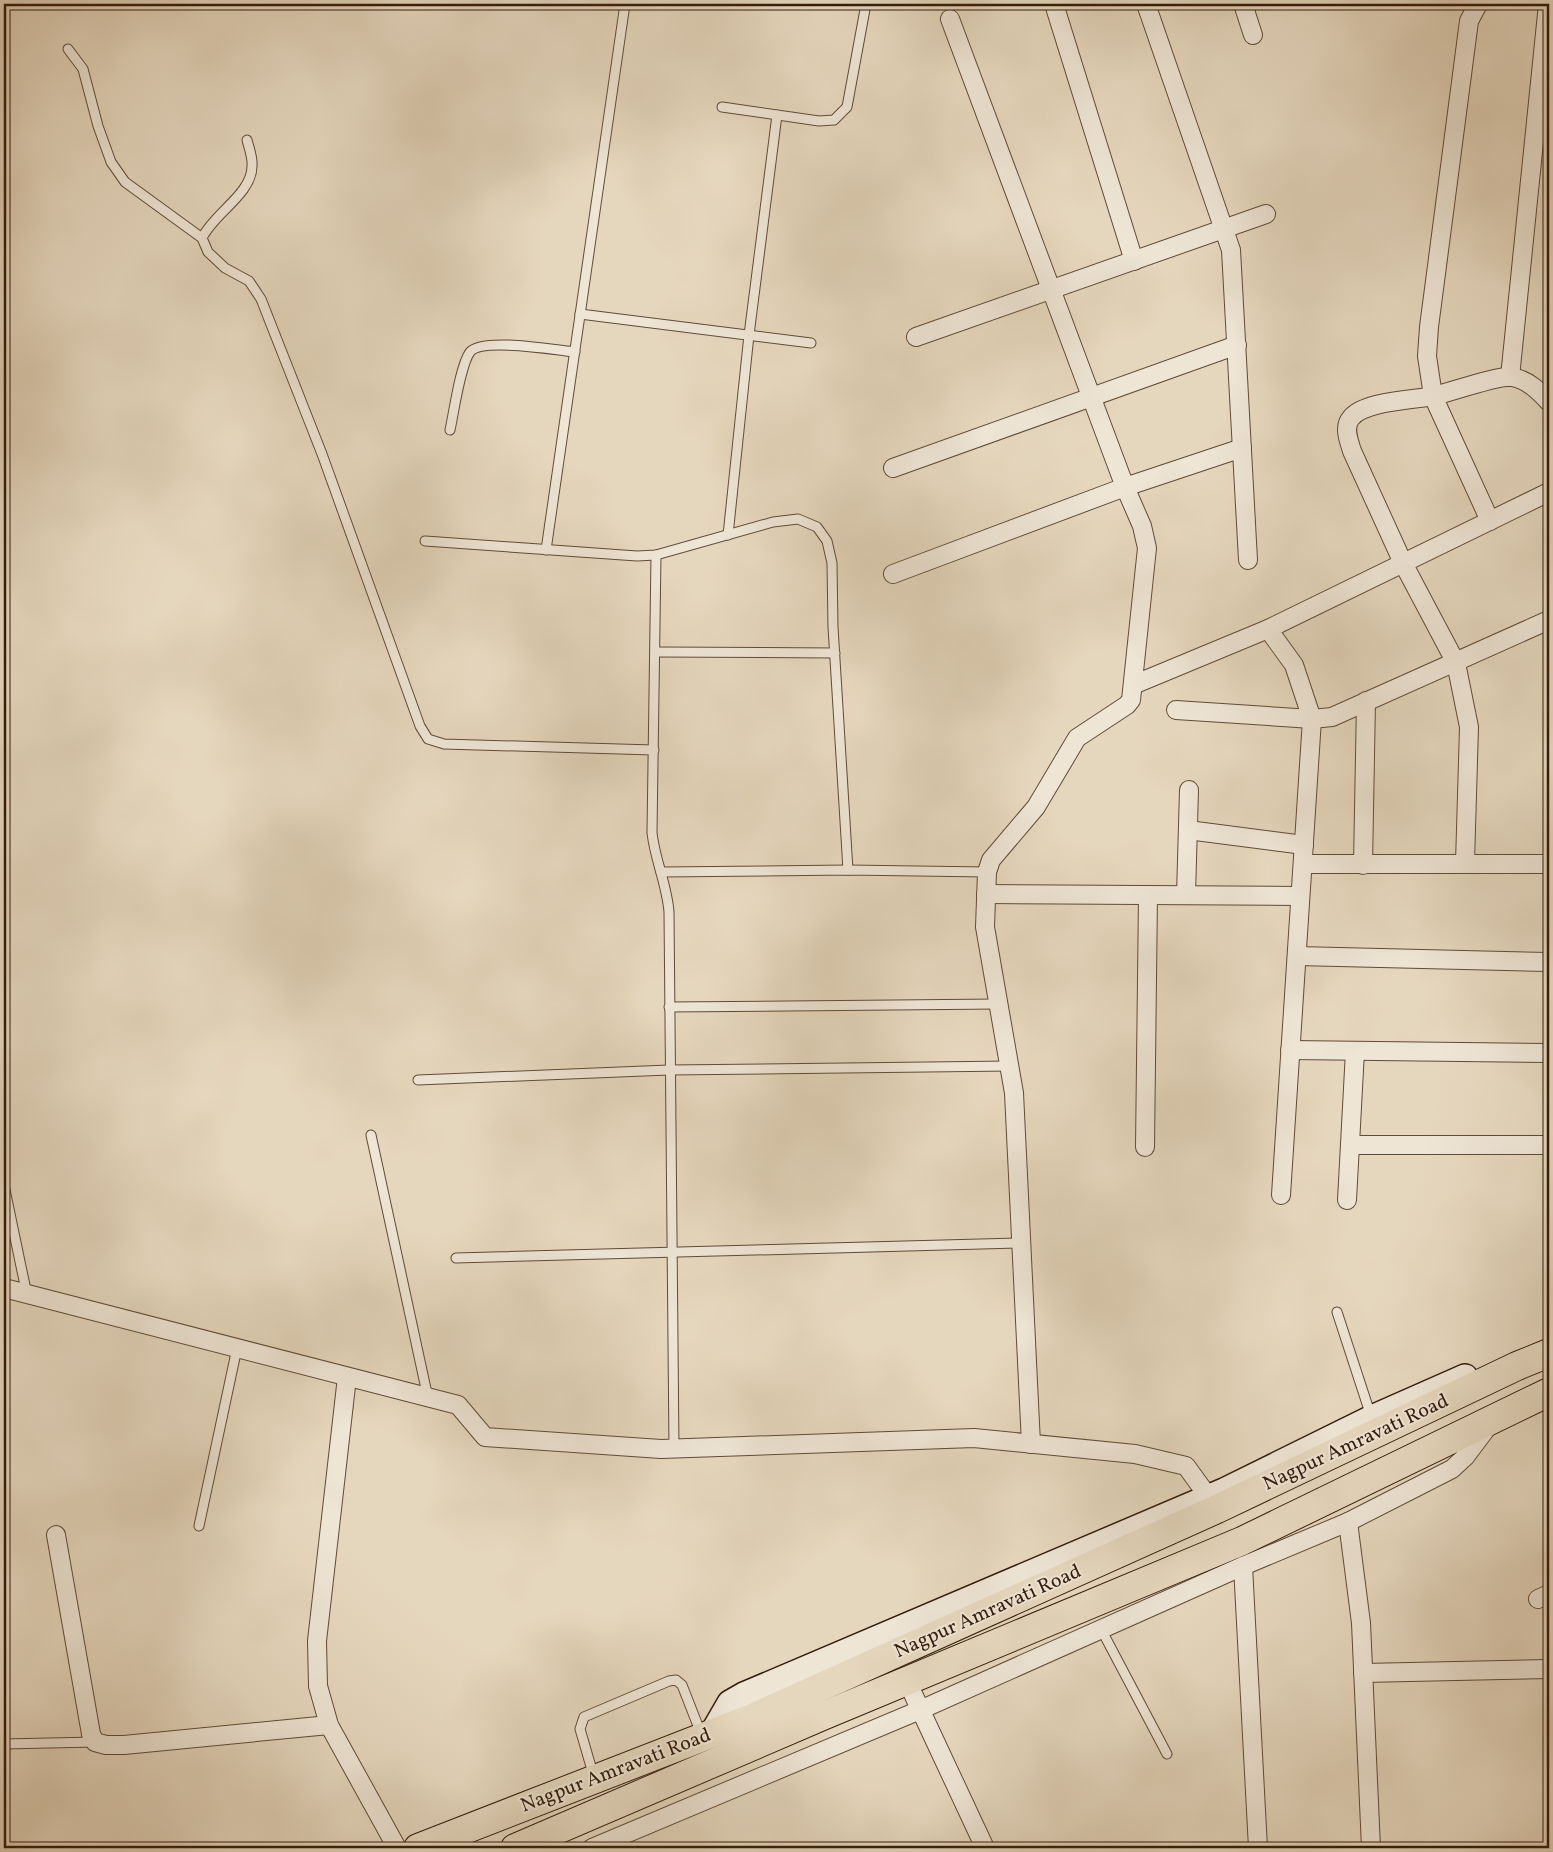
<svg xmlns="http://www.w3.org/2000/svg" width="1553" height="1852" font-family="Vollkorn,serif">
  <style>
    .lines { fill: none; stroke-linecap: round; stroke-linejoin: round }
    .lane-casing { stroke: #604b38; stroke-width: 11 }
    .street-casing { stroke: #604b38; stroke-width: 20 }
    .secondary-casing { stroke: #341c0c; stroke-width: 28 }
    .highway-casing { stroke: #341c0c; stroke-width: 30 }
    .lane { stroke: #eee5d5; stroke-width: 9 }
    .street { stroke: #eee5d5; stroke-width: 18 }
    .secondary { stroke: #eee5d5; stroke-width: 25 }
    .highway { stroke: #e5d7be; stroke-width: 28 }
    .labels { text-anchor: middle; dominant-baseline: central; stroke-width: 4; stroke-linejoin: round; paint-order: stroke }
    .street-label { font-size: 20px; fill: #341c0c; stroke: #eee5d5 }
  </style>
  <rect width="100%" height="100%" fill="#e5d7be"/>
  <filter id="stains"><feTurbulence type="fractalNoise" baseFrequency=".004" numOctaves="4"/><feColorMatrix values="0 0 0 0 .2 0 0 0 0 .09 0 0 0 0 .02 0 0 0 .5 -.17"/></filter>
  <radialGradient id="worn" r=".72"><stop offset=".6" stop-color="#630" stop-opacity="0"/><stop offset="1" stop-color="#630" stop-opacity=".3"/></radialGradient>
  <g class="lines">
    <g class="lane-casing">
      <g id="lane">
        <polyline points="68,49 83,69 98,126 111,162 125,182 202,238"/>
        <polyline points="722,107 819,121 834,120 847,107 866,4"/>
        <path d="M247,140c2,8 6,18 5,26 0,28 -38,47 -50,72l6,14 17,16 24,13 12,18 61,155 98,272 8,13 16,5 210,6"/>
        <polyline points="580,314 811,343"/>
        <path d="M450,430c4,-18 10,-64 20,-78 12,-15 85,-2 105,0"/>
        <polyline points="728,535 749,335 777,115"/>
        <polyline points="425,541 637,556 656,555 773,522 798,519 817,527 827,541 832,563 833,627 848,870"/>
        <polyline points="546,550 625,4"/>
        <path d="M656,555l-4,278c3,27 15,52 17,79l5,537"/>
        <polyline points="656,652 835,653"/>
        <polyline points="661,872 848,870 987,872"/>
        <polyline points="669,1007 998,1004"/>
        <polyline points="418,1080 669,1070 1010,1066"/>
        <polyline points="371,1135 428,1398"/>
        <polyline points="4,1185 27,1295"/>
        <polyline points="456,1258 1021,1243"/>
        <polyline points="1337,1312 1371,1416"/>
        <polyline points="199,1526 237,1348"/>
        <polyline points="1101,1629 1167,1754"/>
        <polyline points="4,1744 95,1742"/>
        <polyline points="594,1777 580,1729 584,1717 669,1681 676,1680 682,1685 702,1736"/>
      </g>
    </g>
    <g class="street-casing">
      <g id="street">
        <polyline points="1054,4 1134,261"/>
        <polyline points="1146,4 1231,250 1248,560"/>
        <polyline points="1243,4 1253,35"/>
        <polyline points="1478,4 1469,21 1429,327 1427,356 1433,396 1490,521"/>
        <polyline points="950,19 1125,487 1142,526 1147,548 1131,700 1127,705 1077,738 1036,807 991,860 987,872 985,927 1014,1093 1031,1444"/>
        <polyline points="916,337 1266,214"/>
        <polyline points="1510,377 1548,4"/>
        <polyline points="893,468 1237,345"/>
        <polyline points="893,574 1125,487 1242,448"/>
        <polyline points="1268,629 1294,665 1312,719 1281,1195"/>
        <polyline points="1133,685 1268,629 1549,492"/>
        <polyline points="1176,710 1312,719 1332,717 1549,620"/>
        <polyline points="1188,830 1304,845"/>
        <path d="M1465,863l4,-136 -13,-64 -53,-100 -51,-112c-3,-10 -9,-24 -1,-33 13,-17 63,-18 83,-22 17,-4 65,-21 78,-19 16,3 27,14 37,25"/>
        <polyline points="1303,864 1549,864"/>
        <polyline points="1363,865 1366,701"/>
        <polyline points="986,894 1300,896"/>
        <polyline points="1186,895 1189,790"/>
        <polyline points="1297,956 1549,962"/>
        <polyline points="1290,1050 1549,1053"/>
        <polyline points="1350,1145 1549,1145"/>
        <polyline points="1145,1147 1148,895"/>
        <polyline points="1347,1200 1355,1051"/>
        <polyline points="4,1288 458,1405 485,1437 661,1449 974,1438 1135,1454 1186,1466 1215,1506"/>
        <polyline points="347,1377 317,1641 318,1686 329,1725 397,1848"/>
        <polyline points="1348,1522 1361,1623 1371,1848"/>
        <polyline points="56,1535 91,1734 95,1742 106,1745 124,1745 329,1725"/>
        <polyline points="1243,1566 1258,1848"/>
        <polyline points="1538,1599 1549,1594"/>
        <polyline points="1363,1673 1549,1669"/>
        <polyline points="907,1681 985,1848"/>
        <polyline points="592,1848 920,1710 1243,1566 1348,1522 1452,1469 1465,1457 1489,1425"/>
      </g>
    </g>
    <g class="secondary-casing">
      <polyline id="secondary" points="712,1734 730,1703 744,1695 1224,1491 1372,1418 1465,1377"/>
    </g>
    <g class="highway-casing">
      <g id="highway">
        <polyline points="418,1848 752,1718 1217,1509 1517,1366 1549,1353"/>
        <polyline points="515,1848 825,1715 1242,1541 1549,1392"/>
      </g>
    </g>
    <use href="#lane" class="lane"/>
    <use href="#street" class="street"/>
    <use href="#secondary" class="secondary"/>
    <use href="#highway" class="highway"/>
  </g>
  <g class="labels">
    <g class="street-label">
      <text transform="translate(1356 1443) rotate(-25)">Nagpur Amravati Road</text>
      <text transform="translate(988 1612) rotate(-24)">Nagpur Amravati Road</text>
      <text transform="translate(616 1771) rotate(-21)">Nagpur Amravati Road</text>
    </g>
  </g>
  <rect width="1553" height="1852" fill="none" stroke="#e5d7be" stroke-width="20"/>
  <rect x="5" y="5" width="1543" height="1842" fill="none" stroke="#341c0c" stroke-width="2.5"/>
  <rect x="10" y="10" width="1533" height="1832" fill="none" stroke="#341c0c"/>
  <rect width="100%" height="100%" filter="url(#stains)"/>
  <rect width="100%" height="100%" fill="url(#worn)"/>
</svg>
